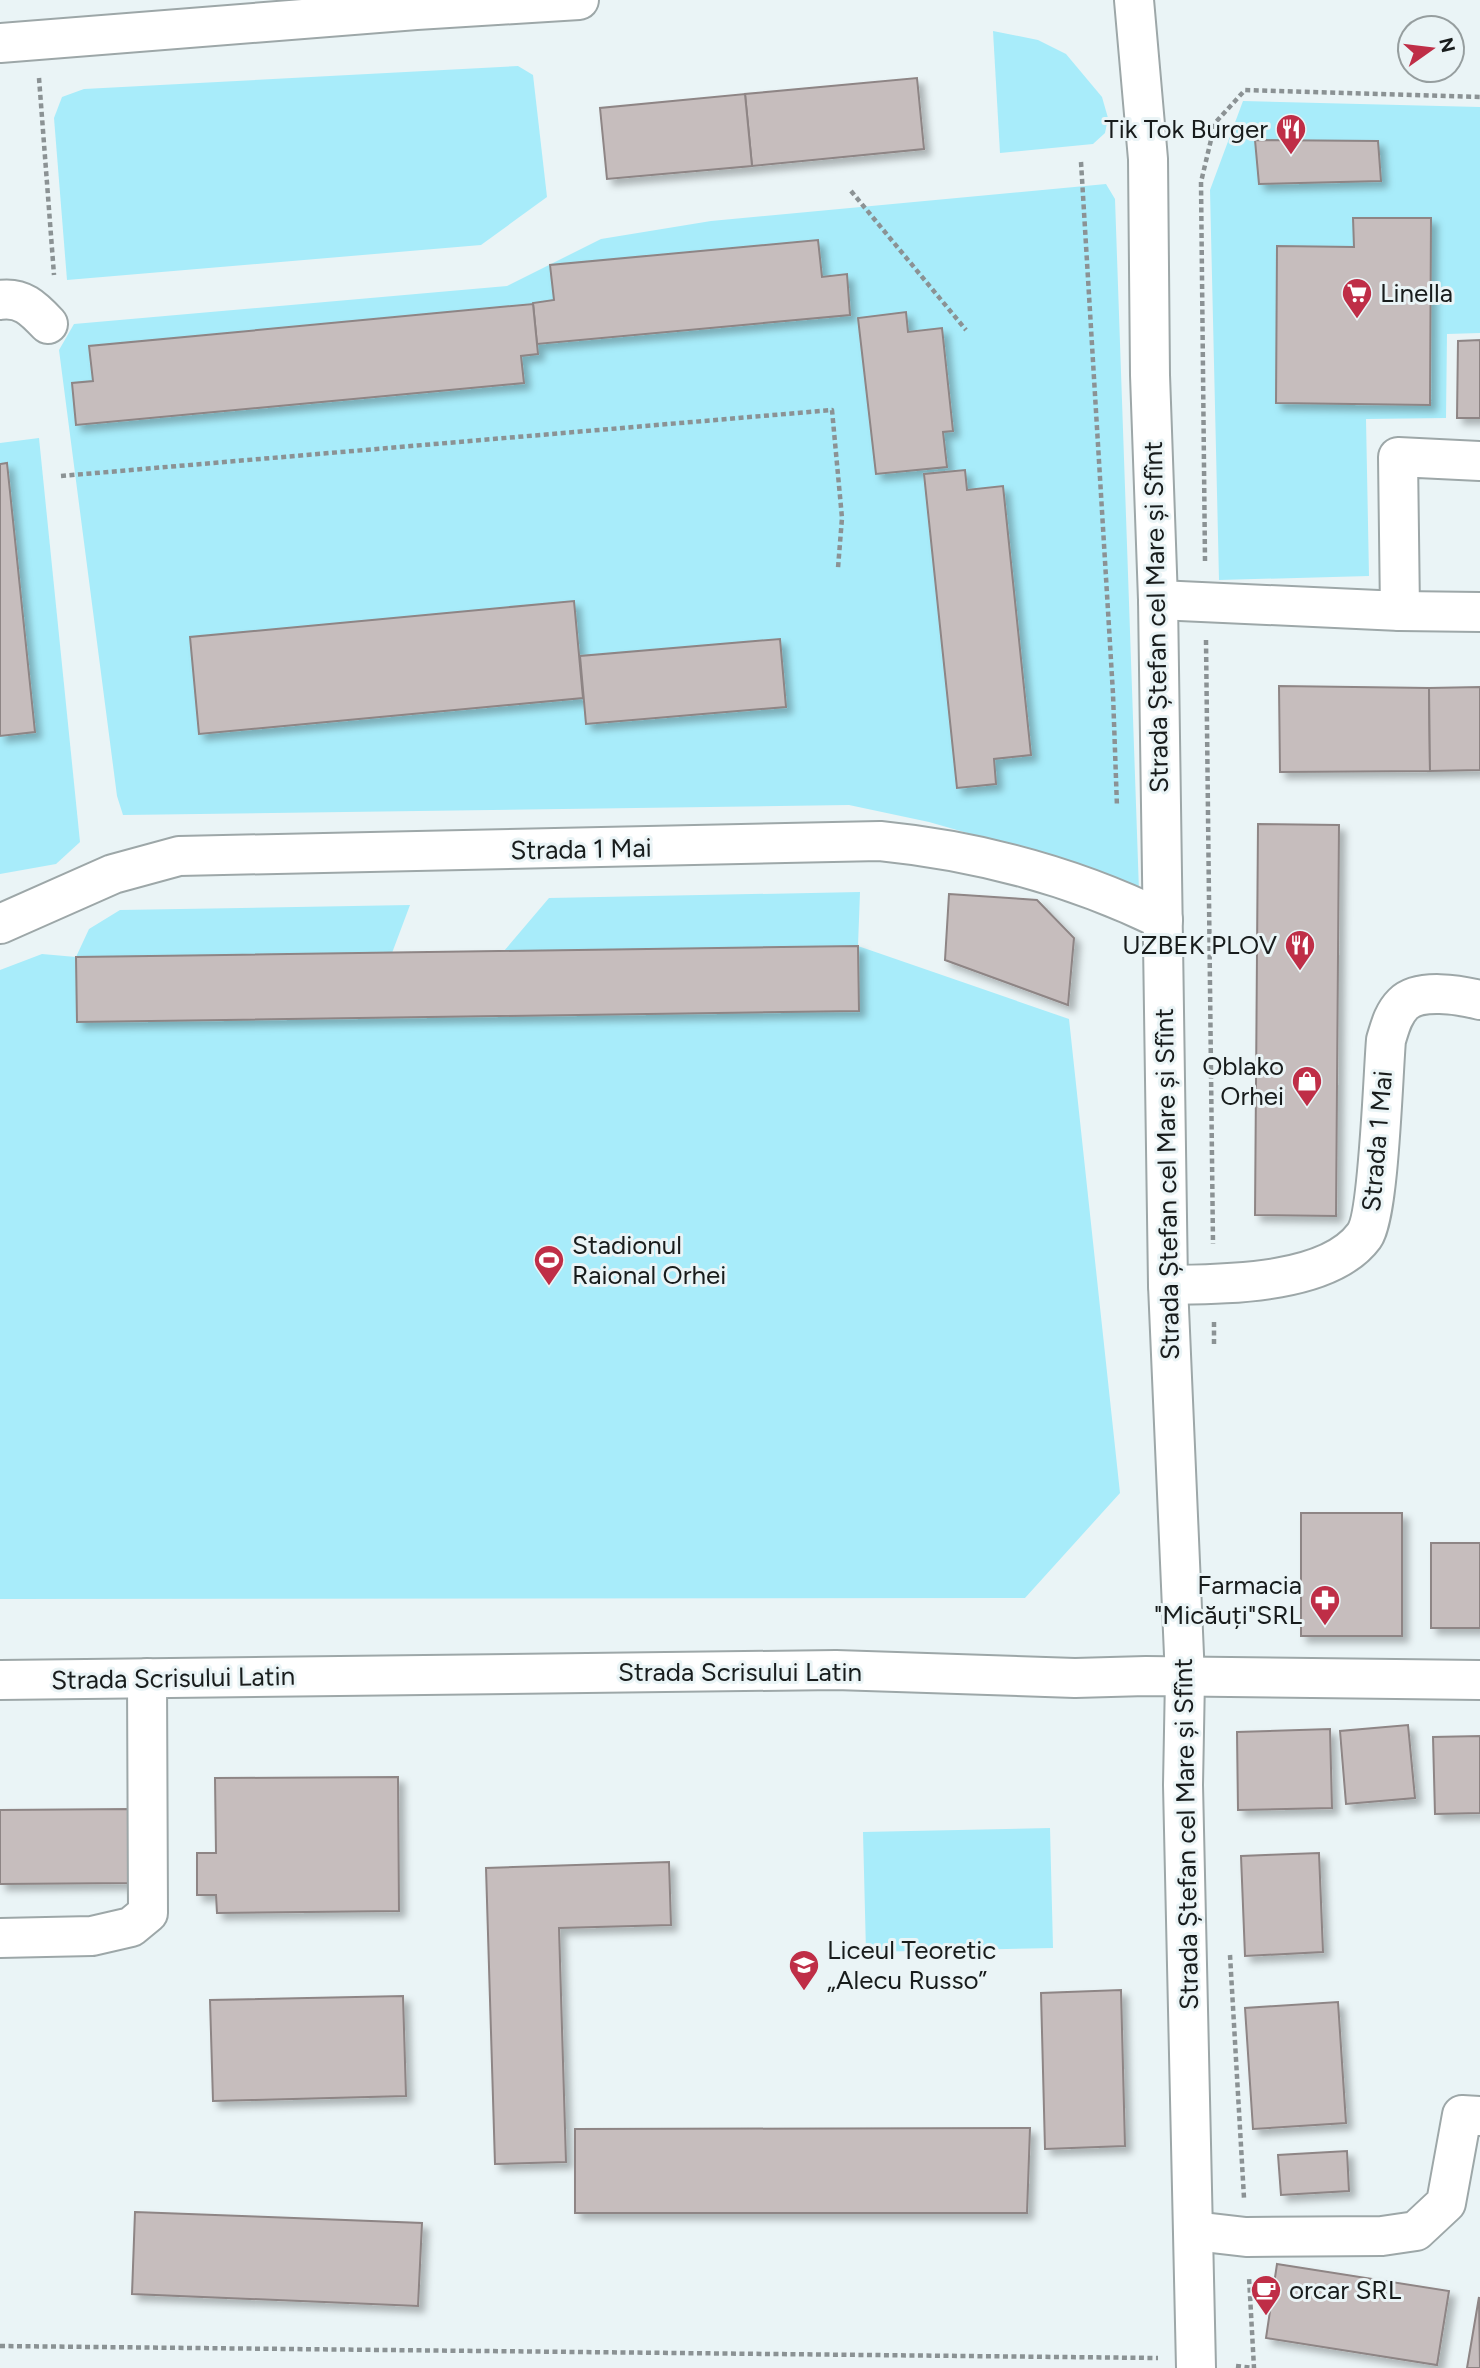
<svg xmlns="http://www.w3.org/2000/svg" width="1480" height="2368" font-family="Figtree,sans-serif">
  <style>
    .green { fill: #a8ecfa }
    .building { fill: #c6bdbd; stroke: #8e8585; stroke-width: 2; filter: url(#shadow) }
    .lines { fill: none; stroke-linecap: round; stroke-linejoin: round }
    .minor-casing { stroke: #9da7a8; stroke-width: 42 }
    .path { stroke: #8b9294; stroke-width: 4.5; stroke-dasharray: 5 3.5; stroke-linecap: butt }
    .minor { stroke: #fff; stroke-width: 38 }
    .labels { text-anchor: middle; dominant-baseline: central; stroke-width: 6; stroke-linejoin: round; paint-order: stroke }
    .poi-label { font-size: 26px; fill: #181c1c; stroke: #eaf4f6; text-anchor: end }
    .street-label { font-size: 26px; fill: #181c1c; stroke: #eaf4f6 }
  </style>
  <defs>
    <filter id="shadow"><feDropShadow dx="6" dy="6" stdDeviation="3.5" flood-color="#0004"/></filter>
  </defs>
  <rect width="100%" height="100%" fill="#eaf4f6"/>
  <g class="green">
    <polygon points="993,31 1038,40 1066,54 1102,97 1108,118 1105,133 1093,144 1000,153"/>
    <polygon points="518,66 533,75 547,197 481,245 67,280 54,118 62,97 84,89"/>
    <polygon points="1243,101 1480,107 1480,333 1447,334 1446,418 1366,419 1369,576 1219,580 1210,190"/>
    <polygon points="1106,184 1115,199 1139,891 1075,864 929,822 849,805 123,815 117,796 59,350 74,324 507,286 601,239 711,221"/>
    <polygon points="39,438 80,842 56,864 0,874 0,443"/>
    <polygon points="860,892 858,946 1069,1019 1120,1493 1025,1598 0,1599 0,970 42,954 76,957 89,929 120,910 410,905 392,953 504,951 549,898"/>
    <polygon points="1050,1828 1053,1948 866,1952 863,1832"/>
  </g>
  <g class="building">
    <polygon points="917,78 924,149 752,166 745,94"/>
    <polygon points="745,94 752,166 607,179 600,108"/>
    <polygon points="1255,140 1378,141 1381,181 1259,184"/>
    <polygon points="1353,218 1431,218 1430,405 1276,403 1277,246 1354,247"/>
    <polygon points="818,240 822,277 847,274 850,315 537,344 533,303 554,300 550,265"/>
    <polygon points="533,304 538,354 521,356 524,383 76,425 72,383 93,381 89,346"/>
    <polygon points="906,312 908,332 942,328 953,431 943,432 947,467 876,474 858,318"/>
    <polygon points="1480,340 1480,418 1457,418 1458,341"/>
    <polygon points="7,463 35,732 0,736 0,464"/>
    <polygon points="965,470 967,490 1003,486 1031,755 994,759 996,784 957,788 924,474"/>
    <polygon points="574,601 583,698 199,734 190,637"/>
    <polygon points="780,639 786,707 586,724 580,656"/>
    <polygon points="1279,686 1429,688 1430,771 1280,772"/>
    <polygon points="1480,687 1480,770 1430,771 1429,688"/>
    <polygon points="1258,824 1339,825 1336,1216 1255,1215"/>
    <polygon points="949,894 1037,900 1074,938 1068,1005 945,960"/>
    <polygon points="858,946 859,1011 77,1022 76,957"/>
    <rect x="1301" y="1513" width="101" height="123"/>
    <rect x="1431" y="1543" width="49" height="85"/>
    <polygon points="1408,1725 1415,1798 1346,1804 1340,1731"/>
    <polygon points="1330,1729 1332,1808 1238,1810 1237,1732"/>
    <polygon points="1480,1736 1480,1813 1435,1814 1433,1737"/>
    <polygon points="398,1777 399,1911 217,1913 216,1895 197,1895 197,1853 216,1853 215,1778"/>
    <polygon points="131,1809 132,1883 0,1884 0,1810"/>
    <polygon points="1319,1853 1323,1952 1245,1956 1241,1856"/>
    <polygon points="669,1862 671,1925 559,1928 566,2162 495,2164 486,1868"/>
    <polygon points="1121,1990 1125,2146 1045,2149 1041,1993"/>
    <polygon points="403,1996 406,2096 213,2101 210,2000"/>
    <polygon points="1338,2002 1346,2123 1253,2129 1245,2008"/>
    <polygon points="1030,2128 1027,2213 575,2213 575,2129"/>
    <polygon points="1347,2151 1349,2191 1281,2195 1278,2155"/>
    <polygon points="135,2212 422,2223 418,2306 132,2294"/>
    <polygon points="1277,2264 1449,2291 1437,2365 1266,2338"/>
    <polygon points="1479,2297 1480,2368 1467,2368"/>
  </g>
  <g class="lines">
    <g class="minor-casing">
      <g id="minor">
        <polyline points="1134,0 1148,159 1150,375 1158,600 1168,1285 1185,1678 1183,1785 1196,2368"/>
        <polyline points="0,43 416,10 579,0"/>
        <path d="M0,300c22,-3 33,8 48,24"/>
        <polyline points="1158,600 1400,611 1398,457 1480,461"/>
        <polyline points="1400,611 1480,612"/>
        <path d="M0,924l113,-50 66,-18 701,-15c100,10 193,35 283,79"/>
        <path d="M1168,1285c55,-1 160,0 196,-49 15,-20 19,-162 22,-196 4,-13 7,-26 17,-36 16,-16 57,-9 77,-4"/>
        <polyline points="0,1680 836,1670 1075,1678 1146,1676 1480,1680"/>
        <polyline points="0,1938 92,1936 131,1927 148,1913 147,1678"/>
        <polyline points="1194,2231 1246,2237 1382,2236 1416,2231 1446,2203 1462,2115 1480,2116"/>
      </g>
    </g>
    <g class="path">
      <polyline points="39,78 54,275"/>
      <polyline points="1081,162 1113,694 1117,807"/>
      <polyline points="851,191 966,330"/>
      <polyline points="61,476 832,410 842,518 838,568"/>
      <polyline points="1205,561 1201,182 1215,123 1245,90 1480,97"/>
      <polyline points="1206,640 1213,1244"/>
      <polyline points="1214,1322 1214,1345"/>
      <polyline points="1230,1955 1244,2198"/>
      <polyline points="0,2346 1158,2358"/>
      <polyline points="1236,2366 1254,2368 1249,2277"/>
    </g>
    <use href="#minor" class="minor"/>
  </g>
  <defs>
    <g id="restaurant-pin" transform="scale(1.575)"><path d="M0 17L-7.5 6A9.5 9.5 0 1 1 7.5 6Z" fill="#bf2e47" stroke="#eaf4f6"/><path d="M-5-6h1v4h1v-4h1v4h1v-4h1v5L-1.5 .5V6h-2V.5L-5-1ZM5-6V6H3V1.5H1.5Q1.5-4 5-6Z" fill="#fff"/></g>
    <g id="supermarket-pin" transform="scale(1.575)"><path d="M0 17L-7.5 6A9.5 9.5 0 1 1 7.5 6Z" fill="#bf2e47" stroke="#eaf4f6"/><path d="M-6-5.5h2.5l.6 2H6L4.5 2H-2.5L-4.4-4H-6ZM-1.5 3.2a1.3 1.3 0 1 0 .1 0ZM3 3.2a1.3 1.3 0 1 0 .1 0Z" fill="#fff"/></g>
    <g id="shop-pin" transform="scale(1.575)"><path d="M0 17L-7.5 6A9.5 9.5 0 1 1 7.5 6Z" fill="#bf2e47" stroke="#eaf4f6"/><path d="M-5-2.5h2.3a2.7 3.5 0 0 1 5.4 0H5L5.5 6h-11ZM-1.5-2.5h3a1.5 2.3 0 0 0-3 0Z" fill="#fff"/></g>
    <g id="stadium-pin" transform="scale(1.575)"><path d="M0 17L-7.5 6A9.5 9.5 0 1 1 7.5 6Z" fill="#bf2e47" stroke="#eaf4f6"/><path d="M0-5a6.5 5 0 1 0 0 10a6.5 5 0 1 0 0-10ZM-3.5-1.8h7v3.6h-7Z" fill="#fff"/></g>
    <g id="pharmacy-pin" transform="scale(1.575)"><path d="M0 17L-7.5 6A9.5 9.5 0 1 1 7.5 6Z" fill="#bf2e47" stroke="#eaf4f6"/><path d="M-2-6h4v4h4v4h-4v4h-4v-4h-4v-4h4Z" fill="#fff"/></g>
    <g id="school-pin" transform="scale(1.575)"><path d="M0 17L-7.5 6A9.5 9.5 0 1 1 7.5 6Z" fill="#bf2e47" stroke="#eaf4f6"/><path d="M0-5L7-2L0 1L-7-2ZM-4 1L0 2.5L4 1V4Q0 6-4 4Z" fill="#fff"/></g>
    <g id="cafe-pin" transform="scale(1.575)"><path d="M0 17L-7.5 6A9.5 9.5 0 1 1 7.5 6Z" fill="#bf2e47" stroke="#eaf4f6"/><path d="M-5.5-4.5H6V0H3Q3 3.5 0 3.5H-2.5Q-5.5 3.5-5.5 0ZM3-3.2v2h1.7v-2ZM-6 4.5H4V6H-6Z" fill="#fff"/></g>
  </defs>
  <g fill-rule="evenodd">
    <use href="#restaurant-pin" x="1291" y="129"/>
    <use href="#supermarket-pin" x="1357" y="293"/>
    <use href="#restaurant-pin" x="1300" y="945"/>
    <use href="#shop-pin" x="1307" y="1081"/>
    <use href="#stadium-pin" x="549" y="1260"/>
    <use href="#pharmacy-pin" x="1325" y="1600"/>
    <use href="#school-pin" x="804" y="1965"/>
    <use href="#cafe-pin" x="1266" y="2290"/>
  </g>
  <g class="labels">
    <g class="poi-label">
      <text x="1268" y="129">Tik Tok Burger</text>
      <text x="1380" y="293" text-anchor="start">Linella</text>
      <text x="1277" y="945">UZBEK PLOV</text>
      <text x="1284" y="1066">Oblako<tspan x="1284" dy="30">Orhei</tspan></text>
      <text x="572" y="1245" text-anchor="start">Stadionul<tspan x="572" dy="30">Raional Orhei</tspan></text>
      <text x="1302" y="1585">Farmacia<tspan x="1302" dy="30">"Micăuți"SRL</tspan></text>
      <text x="827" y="1950" text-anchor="start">Liceul Teoretic<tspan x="827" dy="30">„Alecu Russo”</tspan></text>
      <text x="1289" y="2290" text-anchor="start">orcar SRL</text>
    </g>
    <g class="street-label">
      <text transform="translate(1156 617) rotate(-91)">Strada Ștefan cel Mare și Sfînt</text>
      <text transform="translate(581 849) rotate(-1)">Strada 1 Mai</text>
      <text transform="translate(1377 1141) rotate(-85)">Strada 1 Mai</text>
      <text transform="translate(1167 1184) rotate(-91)">Strada Ștefan cel Mare și Sfînt</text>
      <text x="740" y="1672">Strada Scrisului Latin</text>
      <text transform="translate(173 1678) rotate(-1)">Strada Scrisului Latin</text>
      <text transform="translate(1186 1834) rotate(-91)">Strada Ștefan cel Mare și Sfînt</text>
    </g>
  </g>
  <g transform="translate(1431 49) rotate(76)"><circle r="33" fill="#eaf4f6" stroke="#969e9f" stroke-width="2"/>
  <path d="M0-5L12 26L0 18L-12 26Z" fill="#bf2e47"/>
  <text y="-10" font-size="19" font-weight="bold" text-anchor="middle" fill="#181c1c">N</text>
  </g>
</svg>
